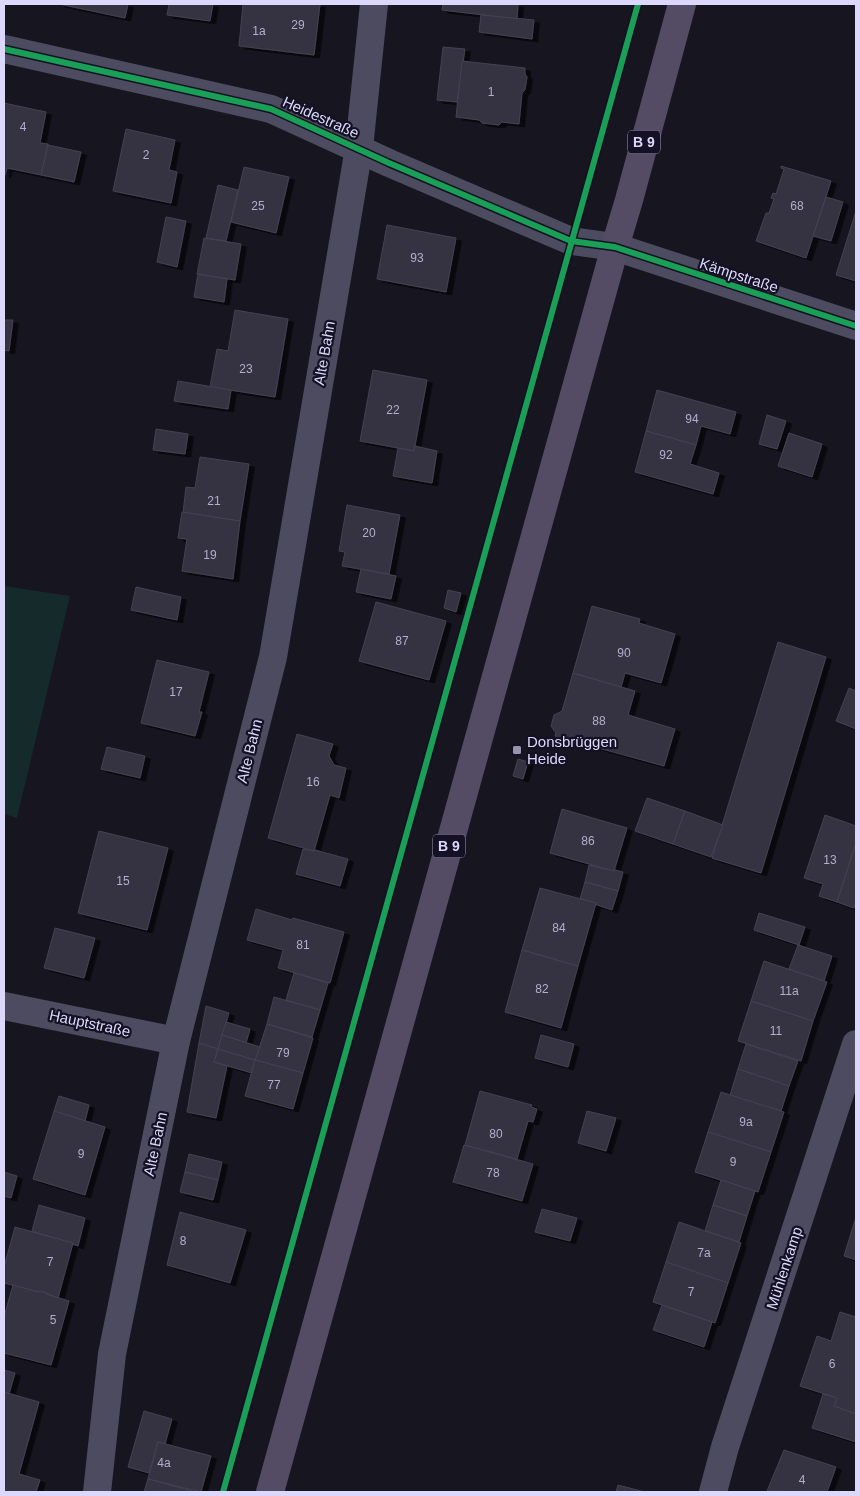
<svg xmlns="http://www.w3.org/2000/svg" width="860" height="1496" font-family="Arial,sans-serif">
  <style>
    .green { fill: #152a2a }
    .building { fill: #363342; stroke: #444153; filter: url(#shadow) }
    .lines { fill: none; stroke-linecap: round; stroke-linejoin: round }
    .street { stroke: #4d4b5f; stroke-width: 28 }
    .primary { stroke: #544c64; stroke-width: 28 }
    .cycleway-casing { stroke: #141124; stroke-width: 9 }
    .cycleway { stroke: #1a9f57; stroke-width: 6 }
    .poi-dot { fill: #9794ae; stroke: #141124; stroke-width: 2 }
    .labels { text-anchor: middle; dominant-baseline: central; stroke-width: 4.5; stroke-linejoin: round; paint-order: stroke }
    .number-label { font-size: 12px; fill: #b2afcd }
    .shield { fill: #141124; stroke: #a09cba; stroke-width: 1 }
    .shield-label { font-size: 14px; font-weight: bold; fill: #dcd8fb }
    .street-label { font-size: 15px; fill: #dcd8fb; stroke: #141124 }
    .poi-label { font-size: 15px; fill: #dcd8fb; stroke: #141124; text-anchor: start }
  </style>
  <defs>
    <filter id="shadow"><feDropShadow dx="5.5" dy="3" stdDeviation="0" flood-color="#0009"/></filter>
  </defs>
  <rect width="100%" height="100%" fill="#171520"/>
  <polygon class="green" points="4,586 70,596 17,818 4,814"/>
  <g class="building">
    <polygon points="59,4 128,4 125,18"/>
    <polygon points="169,4 213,4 210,21 167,15"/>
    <polygon points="243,4 320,4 314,55 239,46"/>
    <polygon points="443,4 518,4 517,19 442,10"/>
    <polygon points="481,15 534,20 532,39 479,32"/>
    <polygon points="443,47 465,49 457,102 437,100"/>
    <polygon points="462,61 525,68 525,74 527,77 525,90 522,93 519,124 502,122 499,125 482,123 479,120 456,117"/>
    <polygon points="4,103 46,112 40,143 48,144 48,145 41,175 7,168 5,175 4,175"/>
    <polygon points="126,129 175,140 169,170 177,172 171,203 113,191"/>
    <polygon points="48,145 81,152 74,182 41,175"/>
    <polygon points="781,166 831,181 806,258 756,241 766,213 769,213 774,199 771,198 773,193 776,194 784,169 781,168"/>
    <polygon points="244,167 289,177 276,233 231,222"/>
    <polygon points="218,185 238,190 226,241 206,238"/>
    <polygon points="826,197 843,202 831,241 813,236"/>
    <polygon points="856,211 856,281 836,275"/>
    <polygon points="166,217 186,221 177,267 157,262"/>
    <polygon points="387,225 456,238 446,292 377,279"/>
    <polygon points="204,238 241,244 235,280 197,274"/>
    <polygon points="198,274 227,279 224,302 194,297"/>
    <polygon points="235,310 288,319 275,397 210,387 217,349 228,351"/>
    <polygon points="4,320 13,320 9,351 4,350"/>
    <polygon points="373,370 427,380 414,451 360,441"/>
    <polygon points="178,381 231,390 228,409 174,401"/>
    <polygon points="657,390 736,412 730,434 701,426 696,445 646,431"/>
    <polygon points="767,415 786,421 777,449 759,444"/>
    <polygon points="156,429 188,434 185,454 153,450"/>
    <polygon points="646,431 696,445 690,464 719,473 713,494 635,472"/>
    <polygon points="789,433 822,444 812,477 778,466"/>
    <polygon points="415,446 437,451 432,483 393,476 398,448 414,451"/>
    <polygon points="200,457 249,464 240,521 183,513 186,487 195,488"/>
    <polygon points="347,505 400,515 389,574 342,566 345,552 339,551"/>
    <polygon points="182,512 240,521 233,579 182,571 187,539 178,538"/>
    <polygon points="361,569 396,576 391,599 356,592"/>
    <polygon points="136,587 181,597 177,620 131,610"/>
    <polygon points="448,590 461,593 456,612 444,608"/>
    <polygon points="376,602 446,621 429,680 359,661"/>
    <polygon points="592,606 640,619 639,623 675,634 661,683 625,673 621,687 573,673"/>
    <polygon points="778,642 826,657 761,873 712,858"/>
    <polygon points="157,660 209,672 199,712 202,712 195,736 141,723"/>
    <polygon points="573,673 635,691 628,715 675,729 664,766 555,736 556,733 551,726 554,715 562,711"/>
    <polygon points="849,688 856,691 856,729 836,721"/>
    <polygon points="297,734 333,744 329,756 334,765 346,768 339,798 330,795 314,851 268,838"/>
    <polygon points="107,747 145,756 140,778 101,769"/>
    <polygon points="518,759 528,762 523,779 513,776"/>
    <polygon points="647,798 685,811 673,844 635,831"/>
    <polygon points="562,809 627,828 614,871 550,853"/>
    <polygon points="685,811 723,825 711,857 673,844"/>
    <polygon points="825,815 856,826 856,843 837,902 819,896 823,884 804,878"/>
    <polygon points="99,831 168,848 147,930 78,913"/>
    <polygon points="856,843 856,901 854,908 837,902"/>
    <polygon points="303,849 314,851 315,850 348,859 340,886 296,874"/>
    <polygon points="589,865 614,871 615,870 623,872 618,891 585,882"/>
    <polygon points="585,882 618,891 612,910 580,899"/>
    <polygon points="540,888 596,903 578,966 522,950"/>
    <polygon points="256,909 292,920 293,918 344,932 330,983 278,968 283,950 247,940"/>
    <polygon points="759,913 805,927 799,945 754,930"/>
    <polygon points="55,928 95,938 84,978 44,968"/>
    <polygon points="798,945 832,956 824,981 789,969"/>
    <polygon points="522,950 578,966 561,1028 505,1012"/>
    <polygon points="764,961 827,982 813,1021 751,1001"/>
    <polygon points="294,973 328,983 320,1010 286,1000"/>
    <polygon points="274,997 320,1010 312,1037 267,1024"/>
    <polygon points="751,1001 813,1021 801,1061 738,1041"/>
    <polygon points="206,1006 229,1013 218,1049 199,1043"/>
    <polygon points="226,1022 250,1029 246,1043 222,1035"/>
    <polygon points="267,1024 313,1038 303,1073 255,1060"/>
    <polygon points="222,1035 260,1047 255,1060 218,1049"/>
    <polygon points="541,1035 574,1044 568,1067 535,1058"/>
    <polygon points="199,1043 218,1049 214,1062 227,1066 216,1118 187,1112"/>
    <polygon points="746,1044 798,1061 789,1086 738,1069"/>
    <polygon points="218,1049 255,1060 252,1073 214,1062"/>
    <polygon points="255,1060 303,1073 293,1109 245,1096"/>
    <polygon points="738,1069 789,1086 781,1111 730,1095"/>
    <polygon points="480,1091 532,1105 531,1107 537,1109 533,1122 528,1121 517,1159 465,1145"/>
    <polygon points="721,1092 784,1112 771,1152 708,1132"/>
    <polygon points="59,1096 89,1105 85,1121 54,1111"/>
    <polygon points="54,1111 105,1127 85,1195 33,1179"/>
    <polygon points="587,1111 616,1118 606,1151 578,1143"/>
    <polygon points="708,1132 771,1152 758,1192 695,1172"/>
    <polygon points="464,1145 533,1164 522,1201 453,1182"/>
    <polygon points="189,1154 222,1162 218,1180 185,1172"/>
    <polygon points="4,1172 17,1176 11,1198 4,1196"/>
    <polygon points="185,1172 218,1180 213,1200 180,1192"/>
    <polygon points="721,1180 755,1191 747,1216 713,1205"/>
    <polygon points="39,1205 85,1218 78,1246 32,1231"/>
    <polygon points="713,1205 747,1216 739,1242 705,1231"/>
    <polygon points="542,1209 577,1218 570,1241 535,1232"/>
    <polygon points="180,1212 246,1230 230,1283 167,1265"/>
    <polygon points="856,1217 856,1260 844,1256"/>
    <polygon points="679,1222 741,1243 728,1283 666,1262"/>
    <polygon points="15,1227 73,1243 58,1298 39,1291 38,1292 4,1283 4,1267"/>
    <polygon points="666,1262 728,1283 715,1323 653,1302"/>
    <polygon points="13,1285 38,1292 39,1291 47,1293 46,1294 69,1301 51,1365 4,1353 4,1317"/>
    <polygon points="662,1305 712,1322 704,1347 653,1330"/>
    <polygon points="840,1312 856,1317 856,1414 834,1406 837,1398 800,1386 817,1336 831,1341"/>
    <polygon points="4,1370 15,1373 9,1394 4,1392"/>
    <polygon points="4,1392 39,1402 19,1474 40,1480 36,1492 4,1492"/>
    <polygon points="823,1394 837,1398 834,1406 856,1414 856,1442 812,1428"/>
    <polygon points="144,1411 172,1419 165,1444 158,1442 149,1473 128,1467"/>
    <polygon points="158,1442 211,1456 201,1492 148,1479"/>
    <polygon points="784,1450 836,1467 827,1492 767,1491"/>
    <polygon points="148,1479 196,1492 144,1492"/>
    <polygon points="618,1485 645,1492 616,1492"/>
  </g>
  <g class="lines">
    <g class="street">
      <polyline points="4,49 271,109 389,163 571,241 615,247 856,326"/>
      <polyline points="4,1006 176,1041"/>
      <polyline points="97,1492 112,1354 176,1041 273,657 359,148 374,4"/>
      <polyline points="713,1492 725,1447 856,1044"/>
    </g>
    <polyline class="primary" points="270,1492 615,247 629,200 682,4"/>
    <g class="cycleway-casing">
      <g id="cycleway">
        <polyline points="4,49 271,109 389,163 571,241 615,247 856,326"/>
        <polyline points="223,1492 638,4"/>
      </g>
    </g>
    <use href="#cycleway" class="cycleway"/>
  </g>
  <rect class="poi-dot" x="512" y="745" width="10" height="10" rx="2.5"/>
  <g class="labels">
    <g class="number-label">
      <text x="298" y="25">29</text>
      <text x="259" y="31">1a</text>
      <text x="491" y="92">1</text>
      <text x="23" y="127">4</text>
      <text x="146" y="155">2</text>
      <text x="258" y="206">25</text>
      <text x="797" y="206">68</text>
      <text x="417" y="258">93</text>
      <text x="246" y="369">23</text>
      <text x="393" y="410">22</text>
      <text x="692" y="419">94</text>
      <text x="666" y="455">92</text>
      <text x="214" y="501">21</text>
      <text x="369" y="533">20</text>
      <text x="210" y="555">19</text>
      <text x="402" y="641">87</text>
      <text x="624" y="653">90</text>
      <text x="176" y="692">17</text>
      <text x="599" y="721">88</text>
      <text x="313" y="782">16</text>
      <text x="588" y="841">86</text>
      <text x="830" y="860">13</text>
      <text x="123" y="881">15</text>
      <text x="559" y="928">84</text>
      <text x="303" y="945">81</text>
      <text x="542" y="989">82</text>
      <text x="789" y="991">11a</text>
      <text x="776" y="1031">11</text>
      <text x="283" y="1053">79</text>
      <text x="274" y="1085">77</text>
      <text x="746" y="1122">9a</text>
      <text x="496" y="1134">80</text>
      <text x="81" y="1154">9</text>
      <text x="733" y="1162">9</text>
      <text x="493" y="1173">78</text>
      <text x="183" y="1241">8</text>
      <text x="704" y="1253">7a</text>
      <text x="50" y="1262">7</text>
      <text x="691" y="1292">7</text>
      <text x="53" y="1320">5</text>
      <text x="832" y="1364">6</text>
      <text x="164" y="1463">4a</text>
      <text x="802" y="1480">4</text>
    </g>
    <g class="shield">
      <rect x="628" y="130.5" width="32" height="23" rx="4"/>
      <rect x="433" y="834.5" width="32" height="23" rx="4"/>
    </g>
    <g class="shield-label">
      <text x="644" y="142">B 9</text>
      <text x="449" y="846">B 9</text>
    </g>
    <g class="street-label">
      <text transform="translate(321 117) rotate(24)">Heidestraße</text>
      <text transform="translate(739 275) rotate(18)">Kämpstraße</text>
      <text transform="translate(324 353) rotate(-80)">Alte Bahn</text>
      <text transform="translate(249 751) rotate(-76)">Alte Bahn</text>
      <text transform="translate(90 1023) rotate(12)">Hauptstraße</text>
      <text transform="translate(155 1144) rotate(-78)">Alte Bahn</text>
      <text transform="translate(784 1268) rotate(-72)">Mühlenkamp</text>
    </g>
    <g class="poi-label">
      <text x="527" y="741">Donsbrüggen<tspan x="527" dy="17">Heide</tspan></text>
    </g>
  </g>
  <rect width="860" height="1496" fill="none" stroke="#dcd8fb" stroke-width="10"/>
</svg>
